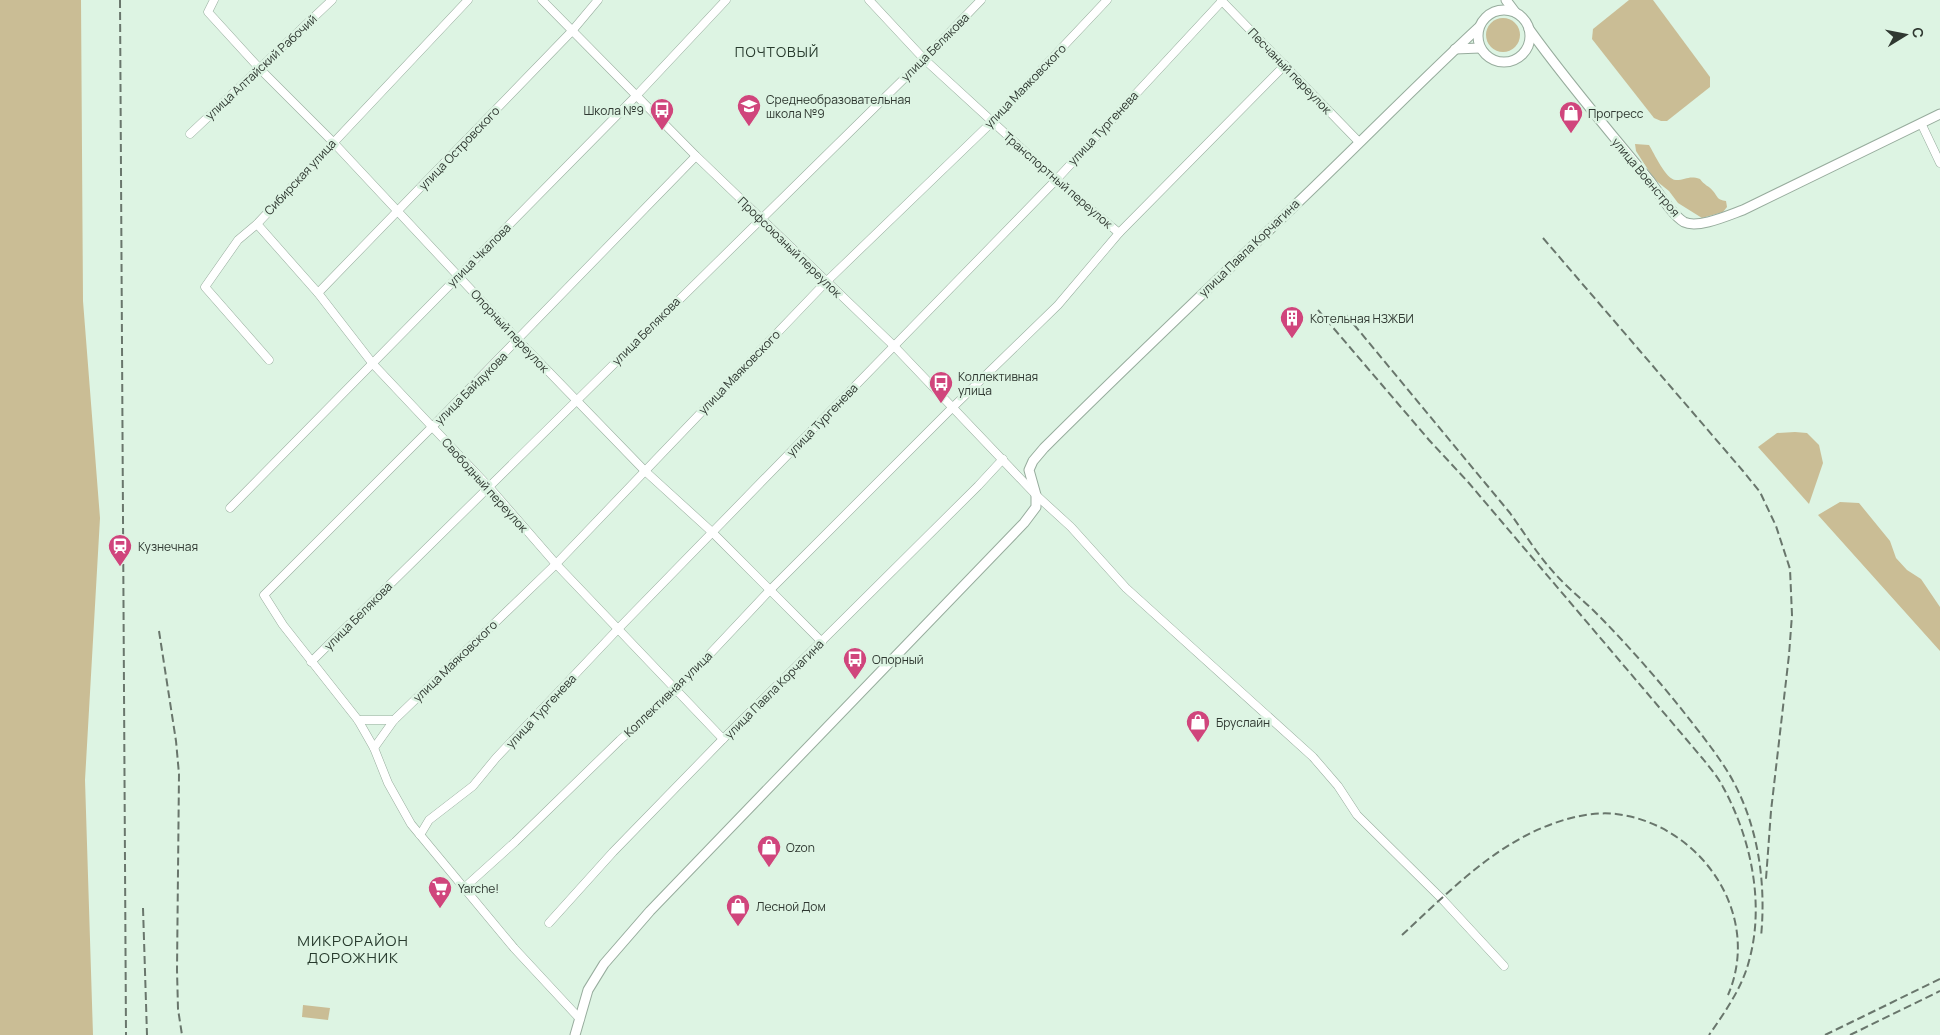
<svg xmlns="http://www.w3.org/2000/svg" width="1940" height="1035" font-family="Manrope,sans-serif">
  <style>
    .green { fill: #cabd95 }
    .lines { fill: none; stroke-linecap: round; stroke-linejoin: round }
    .minor-casing { stroke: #97ac9d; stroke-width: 9 }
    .tertiary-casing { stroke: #97ac9d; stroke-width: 11 }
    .minor { stroke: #fff; stroke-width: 8 }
    .tertiary { stroke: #fff; stroke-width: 9 }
    .rail { stroke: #69766c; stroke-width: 2; stroke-dasharray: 8 4; stroke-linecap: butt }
    .labels { text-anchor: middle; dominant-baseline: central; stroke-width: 5; stroke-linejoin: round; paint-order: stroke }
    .street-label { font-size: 12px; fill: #2f3831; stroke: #ddf4e3 }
    .poi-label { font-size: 12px; fill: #2f3831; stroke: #ddf4e3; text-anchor: start }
    .neighbourhood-label { font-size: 14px; letter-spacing: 1px; fill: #273a2d; stroke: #ddf4e3 }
    .quarter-label { font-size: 15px; letter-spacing: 1px; fill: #273a2d; stroke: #ddf4e3 }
  </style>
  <rect width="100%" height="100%" fill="#ddf4e3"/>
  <g class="green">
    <polygon points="0,0 81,0 83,301 100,518 85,780 93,1035 0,1035"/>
    <polygon points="1629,0 1653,0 1710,77 1710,87 1667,121 1661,121 1654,118 1592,39 1593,29"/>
    <circle cx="1503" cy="35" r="17"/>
    <path d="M1635,144l14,1c5,8 17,35 27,35 10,0 13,-5 24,-1 4,6 9,7 13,12 5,6 4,9 13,10l1,6 -4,5 -21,6 -24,-15 -9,-12 -15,-12 -18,-28z"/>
    <polygon points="1795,432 1807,433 1819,445 1823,463 1809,504 1758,447 1777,433"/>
    <polygon points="1840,502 1859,503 1890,541 1896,558 1907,570 1921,579 1940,607 1940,651 1818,515"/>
    <polygon points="303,1005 330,1008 328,1020 302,1017"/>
  </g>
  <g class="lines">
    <g class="minor-casing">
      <g id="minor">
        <polyline points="214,0 208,12 260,69 333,142 518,340 645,471 712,532 822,642"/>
        <polyline points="542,0 696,156 894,346 1036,495 1071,527 1126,588 1313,757 1338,786 1357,815 1442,899 1504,966"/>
        <polyline points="869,0 924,59 1056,180 1119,233"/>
        <polyline points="1221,0 1359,142"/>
        <polyline points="1921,123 1940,163"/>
        <polyline points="190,134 332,0"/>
        <polyline points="257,224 318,293 373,364 489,487 556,564 723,739"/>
        <polyline points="318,293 572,31 598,0"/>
        <polyline points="269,360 205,287 238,240 257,224 468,0"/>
        <polyline points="230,508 636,96 726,0"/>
        <polyline points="311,662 924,59 981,0"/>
        <polyline points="358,720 394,720"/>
        <polyline points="374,748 394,720 556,564 826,282 992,122 1107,0"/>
        <polyline points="420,835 429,820 473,786 496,758 617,630 1056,180 1222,1"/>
        <polyline points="464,888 515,842 620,740 675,691 770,590 952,408 1058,305 1119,233 1285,65"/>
        <polyline points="549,923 613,852 723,739 978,486 1003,459"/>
        <polyline points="580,1019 514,948 411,824 388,783 374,748 358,720 283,625 264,595 432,427 696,156"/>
      </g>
    </g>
    <g class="tertiary-casing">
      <g id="tertiary">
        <polyline points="1506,0 1515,12"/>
        <circle cx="1504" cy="36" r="26"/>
        <path d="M1529,29c38,53 80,102 121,152 9,12 22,34 34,41 14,7 45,-7 59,-12l197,-96"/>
        <polyline points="1455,49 1480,48"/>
        <path d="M575,1035l13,-45 16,-26 46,-53 374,-388 12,-16v-12l-7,-25 4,-9 11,-13c88,-88 179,-173 269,-260 55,-53 109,-108 165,-160"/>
      </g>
    </g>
    <use href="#minor" class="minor"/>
    <use href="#tertiary" class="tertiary"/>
    <g class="rail">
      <polyline points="120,0 126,1035"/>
      <polyline points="1543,238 1743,471 1760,492 1776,526 1790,569 1792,615 1789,655 1771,811 1766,879"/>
      <path d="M1318,310l111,130 39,42 235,277c7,9 15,18 20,28 28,51 42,117 26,174 -7,27 -24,51 -40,74"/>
      <path d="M1346,315l164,198c15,21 29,44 47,63 12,13 26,24 39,37 29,29 57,61 83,93 14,18 28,35 41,54 36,51 47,116 41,177"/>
      <polyline points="159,631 176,741 179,774 177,970 178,1009 182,1035"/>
      <polyline points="143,908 147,1035"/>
      <path d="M1402,935c48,-44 97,-96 162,-115 16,-5 35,-8 52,-6 84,10 147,100 112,181"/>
      <polyline points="1825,1035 1940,979"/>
      <polyline points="1850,1035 1940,991"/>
    </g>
  </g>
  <defs>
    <g id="school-pin" transform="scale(1.25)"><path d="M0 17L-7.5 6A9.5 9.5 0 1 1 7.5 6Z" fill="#d0457c" stroke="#ddf4e3"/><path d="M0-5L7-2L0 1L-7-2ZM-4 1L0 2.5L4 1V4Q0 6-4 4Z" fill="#fff"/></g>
    <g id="bus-pin" transform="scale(1.25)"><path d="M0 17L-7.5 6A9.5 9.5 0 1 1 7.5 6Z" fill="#d0457c" stroke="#ddf4e3"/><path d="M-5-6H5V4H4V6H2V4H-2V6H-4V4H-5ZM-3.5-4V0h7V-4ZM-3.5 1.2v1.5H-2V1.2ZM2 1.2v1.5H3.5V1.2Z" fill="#fff"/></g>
    <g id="shop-pin" transform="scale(1.25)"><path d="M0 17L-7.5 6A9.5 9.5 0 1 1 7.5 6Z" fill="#d0457c" stroke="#ddf4e3"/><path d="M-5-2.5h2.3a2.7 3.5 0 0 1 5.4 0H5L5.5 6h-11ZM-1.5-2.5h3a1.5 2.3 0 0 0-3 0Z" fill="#fff"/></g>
    <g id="building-pin" transform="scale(1.25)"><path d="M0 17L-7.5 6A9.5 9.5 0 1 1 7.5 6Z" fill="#d0457c" stroke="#ddf4e3"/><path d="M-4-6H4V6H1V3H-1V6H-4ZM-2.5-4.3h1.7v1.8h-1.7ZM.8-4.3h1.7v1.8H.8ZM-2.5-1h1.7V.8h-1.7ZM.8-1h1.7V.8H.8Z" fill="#fff"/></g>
    <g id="station-pin" transform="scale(1.25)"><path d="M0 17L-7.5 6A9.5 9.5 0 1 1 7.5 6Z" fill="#d0457c" stroke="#ddf4e3"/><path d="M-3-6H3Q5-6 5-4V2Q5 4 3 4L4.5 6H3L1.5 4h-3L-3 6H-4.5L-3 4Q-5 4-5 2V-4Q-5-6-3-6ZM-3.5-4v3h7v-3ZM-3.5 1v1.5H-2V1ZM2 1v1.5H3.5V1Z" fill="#fff"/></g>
    <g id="supermarket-pin" transform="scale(1.25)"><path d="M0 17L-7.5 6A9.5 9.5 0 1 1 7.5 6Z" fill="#d0457c" stroke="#ddf4e3"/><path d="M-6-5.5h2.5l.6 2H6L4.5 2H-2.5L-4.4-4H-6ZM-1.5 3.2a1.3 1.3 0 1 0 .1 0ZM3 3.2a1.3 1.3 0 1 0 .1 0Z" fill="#fff"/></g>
  </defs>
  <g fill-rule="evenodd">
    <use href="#school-pin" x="749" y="106"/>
    <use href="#bus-pin" x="662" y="110"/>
    <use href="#shop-pin" x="1571" y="113"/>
    <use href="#building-pin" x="1292" y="318"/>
    <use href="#bus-pin" x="941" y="383"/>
    <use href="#station-pin" x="120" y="546"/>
    <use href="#bus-pin" x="855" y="659"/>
    <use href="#shop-pin" x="1198" y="722"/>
    <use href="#shop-pin" x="769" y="847"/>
    <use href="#supermarket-pin" x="440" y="888"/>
    <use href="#shop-pin" x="738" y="906"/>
  </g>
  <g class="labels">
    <g class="street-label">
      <text transform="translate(935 47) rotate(-45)">улица Белякова</text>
      <text transform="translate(261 67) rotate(-43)">улица Алтайский Рабочий</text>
      <text transform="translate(1290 71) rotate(46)">Песчаный переулок</text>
      <text transform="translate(1025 86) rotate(-46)">улица Маяковского</text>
      <text transform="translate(1103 128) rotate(-47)">улица Тургенева</text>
      <text transform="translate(459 148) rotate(-46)">улица Островского</text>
      <text transform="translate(300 177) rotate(-47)">Сибирская улица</text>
      <text transform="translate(1646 177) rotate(50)">улица Военстроя</text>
      <text transform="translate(1058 180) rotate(41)">Транспортный переулок</text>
      <text transform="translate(790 247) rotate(44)">Профсоюзный переулок</text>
      <text transform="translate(1249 248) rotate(-44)">улица Павла Корчагина</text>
      <text transform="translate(479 255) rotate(-45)">улица Чкалова</text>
      <text transform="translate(510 331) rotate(47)">Опорный переулок</text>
      <text transform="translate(646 331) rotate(-45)">улица Белякова</text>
      <text transform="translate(739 372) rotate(-46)">улица Маяковского</text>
      <text transform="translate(471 388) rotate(-45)">улица Байдукова</text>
      <text transform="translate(822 420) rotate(-46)">улица Тургенева</text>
      <text transform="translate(485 485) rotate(48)">Свободный переулок</text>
      <text transform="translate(358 616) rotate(-45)">улица Белякова</text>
      <text transform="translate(455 661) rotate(-44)">улица Маяковского</text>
      <text transform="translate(774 689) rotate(-45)">улица Павла Корчагина</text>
      <text transform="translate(668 694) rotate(-44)">Коллективная улица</text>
      <text transform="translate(541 711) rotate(-47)">улица Тургенева</text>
    </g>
    <g class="poi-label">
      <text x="766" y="99">Среднеобразовательная<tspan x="766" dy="14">школа №9</tspan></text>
      <text x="644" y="110" text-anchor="end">Школа №9</text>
      <text x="1588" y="113">Прогресс</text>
      <text x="1310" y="318">Котельная НЗЖБИ</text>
      <text x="958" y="376">Коллективная<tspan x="958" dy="14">улица</tspan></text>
      <text x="138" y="546">Кузнечная</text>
      <text x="872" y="659">Опорный</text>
      <text x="1216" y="722">Бруслайн</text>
      <text x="786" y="847">Ozon</text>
      <text x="458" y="888">Yarche!</text>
      <text x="756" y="906">Лесной Дом</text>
    </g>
    <g class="neighbourhood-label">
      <text x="777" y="51">ПОЧТОВЫЙ</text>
    </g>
    <g class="quarter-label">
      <text x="353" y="940">МИКРОРАЙОН<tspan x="353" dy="17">ДОРОЖНИК</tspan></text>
    </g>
  </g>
  <g transform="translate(1905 35) rotate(80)" stroke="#ddf4e3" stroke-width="4" paint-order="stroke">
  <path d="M0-4L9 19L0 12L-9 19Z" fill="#2f3831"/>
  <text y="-8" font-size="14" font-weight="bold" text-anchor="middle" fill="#2f3831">С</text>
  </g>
</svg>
